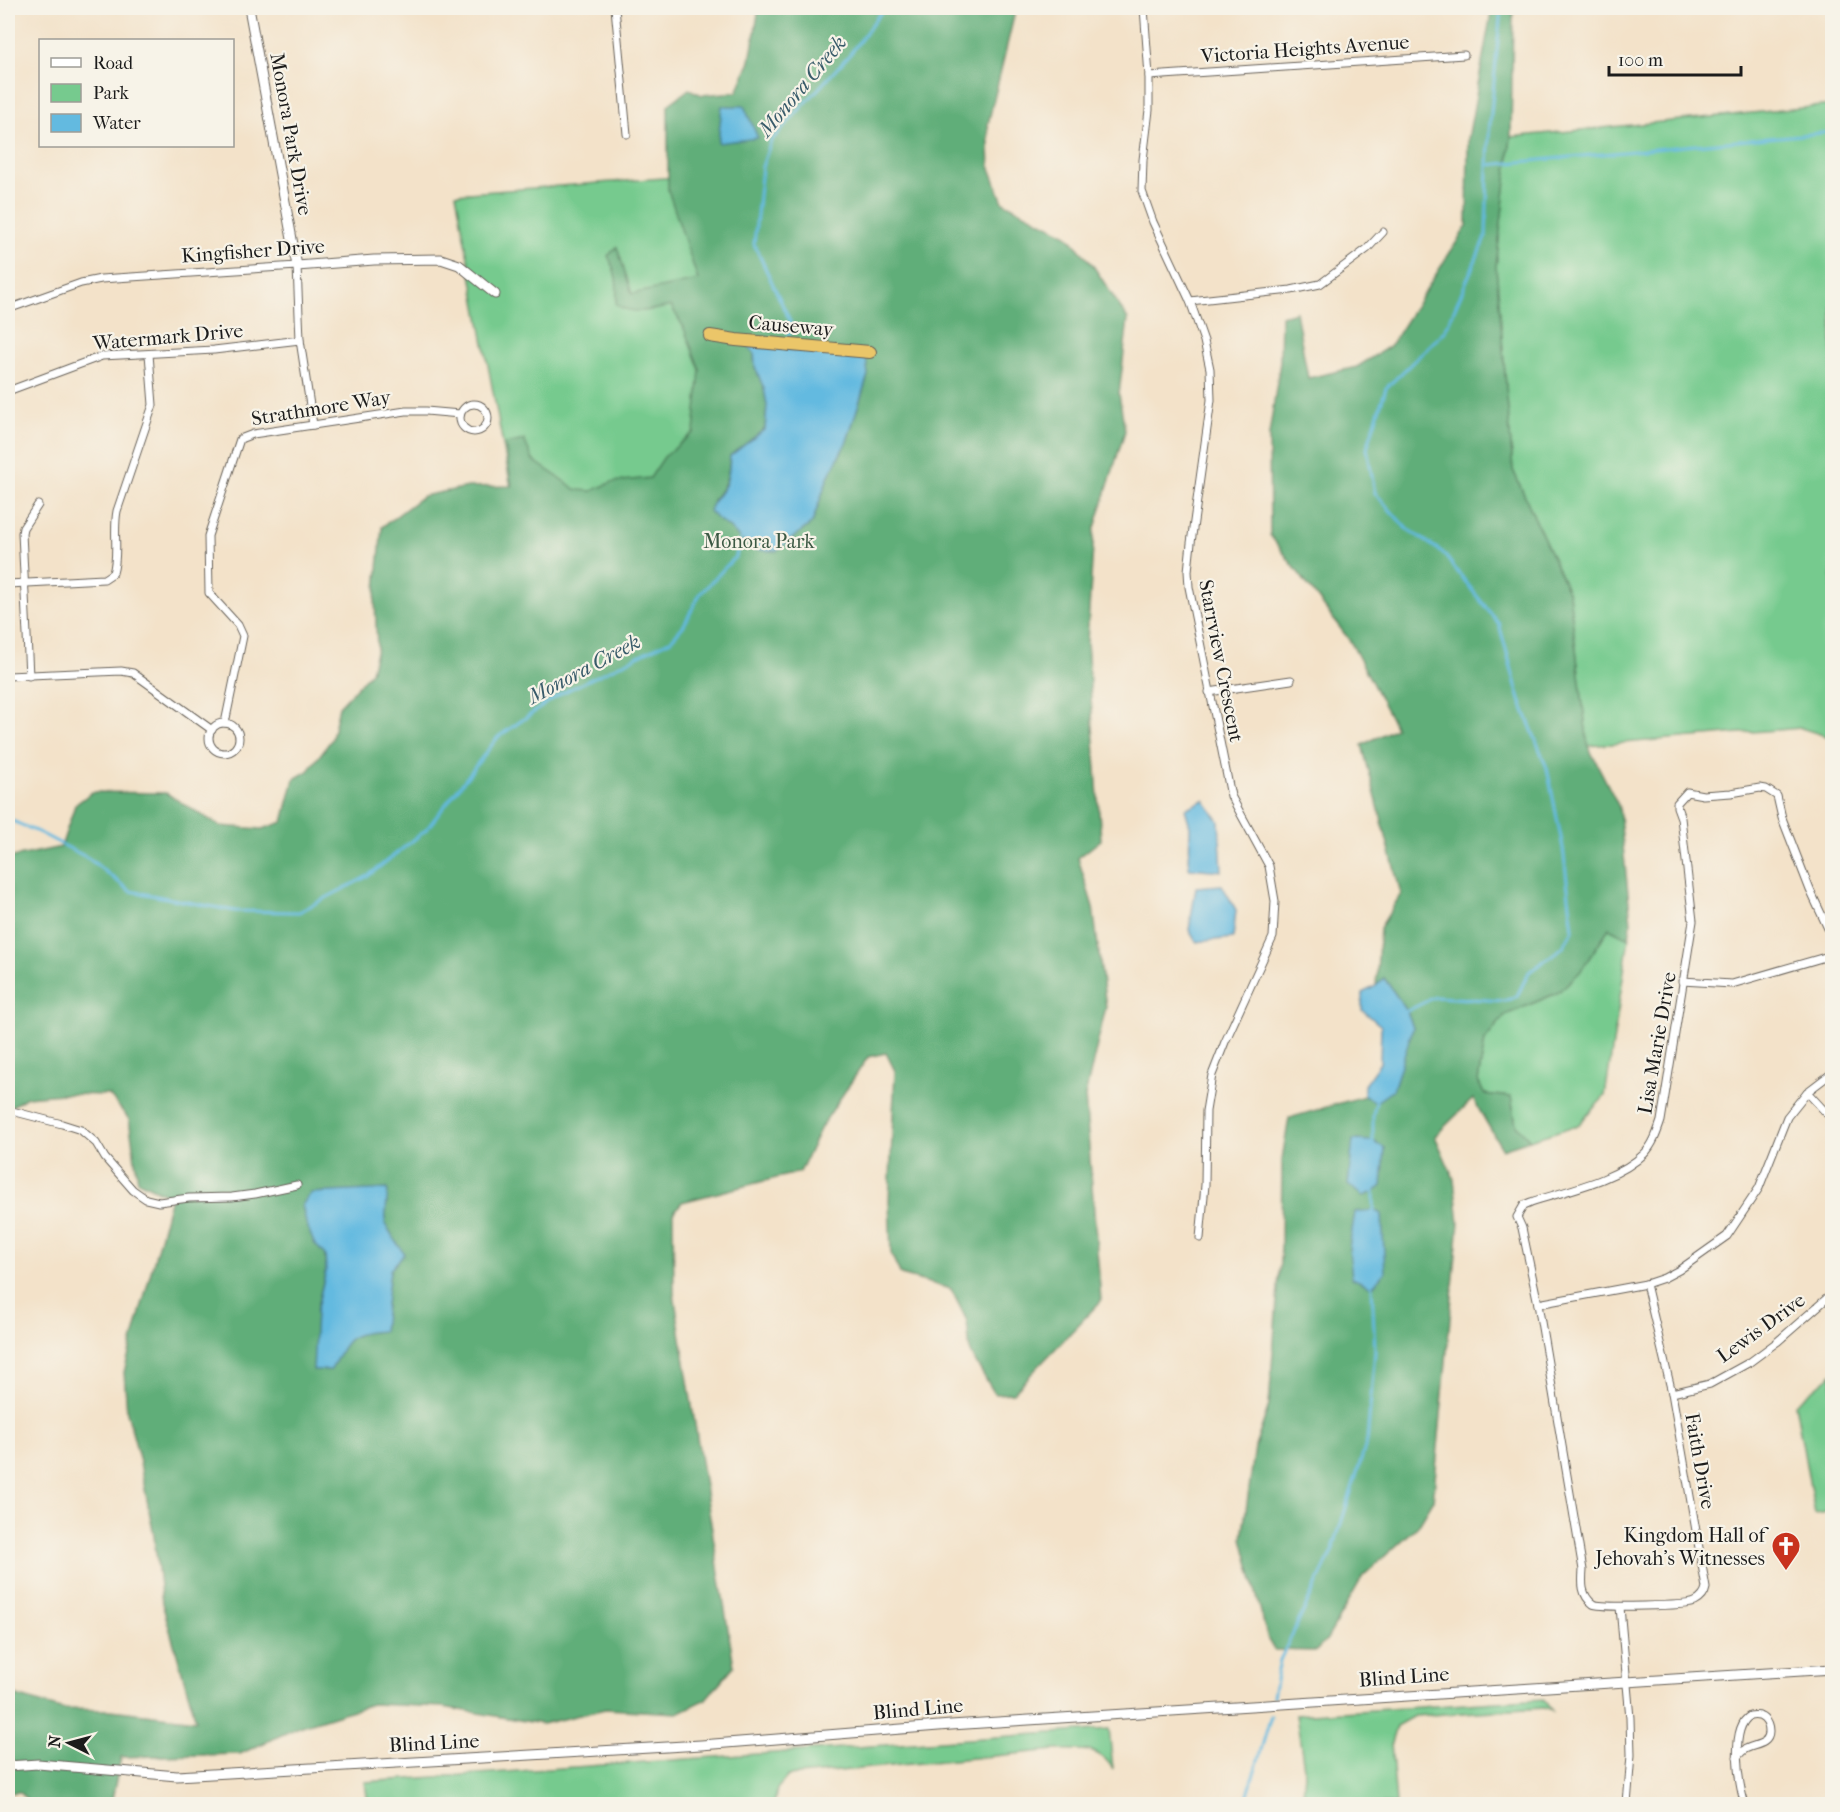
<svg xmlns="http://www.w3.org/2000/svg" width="1840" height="1812" font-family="'IM FELL French Canon',serif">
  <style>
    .green { fill: #76ca8e; stroke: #497355; stroke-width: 1.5 }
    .forest { fill: #60ae79; stroke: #3e654a; stroke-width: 1.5; fill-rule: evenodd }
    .water { fill: #63bae0; stroke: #406b7e; stroke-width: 1.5 }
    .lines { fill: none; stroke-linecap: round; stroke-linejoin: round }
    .stream { stroke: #63bae0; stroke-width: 3 }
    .minor-casing { stroke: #676159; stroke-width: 9 }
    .tertiary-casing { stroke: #676159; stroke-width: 11 }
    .trunk-casing { stroke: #676159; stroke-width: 14 }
    .minor { stroke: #fff; stroke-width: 7 }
    .tertiary { stroke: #fff; stroke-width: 9 }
    .trunk { stroke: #ebc669; stroke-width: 12 }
    .labels { text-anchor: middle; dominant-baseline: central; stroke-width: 4.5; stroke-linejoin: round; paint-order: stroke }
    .street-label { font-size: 20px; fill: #1c1c1c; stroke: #f7f3e8 }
    .park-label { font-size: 20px; fill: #3c5944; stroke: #f7f3e8 }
    .poi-label { font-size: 20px; fill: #1c1c1c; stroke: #f7f3e8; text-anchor: end }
    .water-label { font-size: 21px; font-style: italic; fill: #385b6a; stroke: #f7f3e8 }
  </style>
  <rect width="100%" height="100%" fill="#f7f3e8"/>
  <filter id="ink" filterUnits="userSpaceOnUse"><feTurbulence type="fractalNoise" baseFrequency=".0167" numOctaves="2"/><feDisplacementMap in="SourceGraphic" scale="12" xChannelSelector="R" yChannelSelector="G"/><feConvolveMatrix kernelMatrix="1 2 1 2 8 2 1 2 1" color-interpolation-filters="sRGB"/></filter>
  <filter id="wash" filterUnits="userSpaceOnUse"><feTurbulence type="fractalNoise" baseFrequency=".008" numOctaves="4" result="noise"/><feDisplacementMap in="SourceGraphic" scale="24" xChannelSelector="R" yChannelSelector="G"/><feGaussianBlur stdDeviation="1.35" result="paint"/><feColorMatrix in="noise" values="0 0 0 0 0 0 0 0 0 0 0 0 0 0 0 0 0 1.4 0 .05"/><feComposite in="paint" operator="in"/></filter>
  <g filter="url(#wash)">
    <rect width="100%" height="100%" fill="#f3e2c9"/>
    <g class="green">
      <polygon points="1832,105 1832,738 1801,728 1588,746 1569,594 1513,470 1496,266 1511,137"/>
      <polygon points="925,158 572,814 456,194"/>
      <polygon points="1609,928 1629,938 1605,1096 1578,1125 1530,1140 1516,1125 1511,1097 1484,1094 1478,1081 1485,1040 1505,1015 1557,993 1589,958"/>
      <polygon points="1832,1374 1832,1511 1815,1514 1795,1404"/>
      <polygon points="1543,1699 1552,1711 1544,1708 1414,1716 1396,1726 1391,1742 1396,1804 1302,1804 1305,1774 1296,1715"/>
      <path d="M1109,1729l4,40c-13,-23 -35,-19 -58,-19l-267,26 -11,13 -3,15h-406l-3,-22z"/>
    </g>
    <g class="forest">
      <path d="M759,8h257l-28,116 2,44 13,34 64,33 25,29 36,55 -9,75 6,37 -31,100 -7,111 14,198 -23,18 15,49 13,100 -21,89 16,205 -88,92 -18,1 -25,-41 -3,-32 -16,-32 -50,-14 -10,-21 -2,-53 6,-130 -9,-18 -18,4 -47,70 -21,45 -118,30 -9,11 1,81 60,372 -29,34 -27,13 -73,-4 -63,15 -99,-17 -71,-3 -73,23 -59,27 -119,3 -10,47h-80l-11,-12 -12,1v-107l9,10 44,13 50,1 85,10 -34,-117 -8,-67 -15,-78 -12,-46 -3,-40 47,-175 -33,-16 -9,-62 -20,-24 -47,-1 -35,3 -18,11 -1,-1v-249l53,-11 14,-42 17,-13 74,1 54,33 42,3 21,-7 11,-43 14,-8 24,-32 7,-33 32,-34 6,-24 -2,-48 7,-73 41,-31 45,-9 44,-1 -7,-42 19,-4 9,20 44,30 15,1 20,-9 38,-4 14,-21 30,-25 6,-62 -17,-44 -12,-20c-17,4 -41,10 -55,-2 2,-19 1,-31 -8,-48l9,-9 15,47 66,-14 -30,-90v-85l21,-16 13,6 35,-3 13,-31zM748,346l120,29 -21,66 -19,36 -16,46 -36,28 -36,-12 -10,-11 -14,-10 -3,-18c13,-13 16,-26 17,-44l35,-27 2,-24 -3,-17 -9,-21 -1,-14zM385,1224l18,30 -13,16 -7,61 -19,1 -16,7 -32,-27 10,-42 -1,-15z"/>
      <polygon points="1492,8 1516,8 1513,13 1511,137 1496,266 1513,470 1569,594 1588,746 1619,807 1631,922 1629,938 1609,928 1580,972 1557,993 1505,1015 1485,1040 1478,1081 1484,1094 1511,1097 1516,1125 1530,1140 1502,1149 1473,1099 1435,1136 1454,1179 1459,1222 1433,1501 1418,1526 1363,1576 1327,1639 1316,1651 1274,1650 1268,1640 1242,1538 1255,1447 1269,1405 1281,1248 1282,1159 1289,1118 1364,1096 1376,1101 1393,1089 1413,1028 1407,1011 1384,978 1376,986 1380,928 1401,894 1362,745 1396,728 1350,641 1270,535 1269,435 1280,362 1281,316 1296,312 1308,378 1357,367 1390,346 1467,226 1468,139"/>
    </g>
    <g class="water">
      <polygon points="722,106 744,106 758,138 718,143"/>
      <path d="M747,345l119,12 2,18 -21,66 -19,36 -16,46 -36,28 -20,-1 -16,-11 -10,-11 -14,-10 -7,-7c3,-10 8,-13 13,-21 7,-9 7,-23 8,-34l35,-27 2,-24 -3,-16 -9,-22 -1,-14z"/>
      <polygon points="1204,800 1219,821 1222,871 1189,868 1190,826 1185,809"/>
      <polygon points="1222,885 1236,910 1233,938 1196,942 1189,930 1196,887"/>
      <polygon points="1384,978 1407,1011 1413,1028 1393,1090 1376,1102 1364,1096 1364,1085 1380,1063 1381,1026 1362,1010 1362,993 1376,986"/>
      <polygon points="1353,1140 1373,1141 1385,1148 1382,1186 1374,1192 1364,1196 1348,1185"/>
      <path d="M388,1189l-3,35 19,30 -14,16 -7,61c-37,2 -36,8 -52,39h-18l3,-58 10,-42 -1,-15 -11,-12 -8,-20 -4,-18 9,-12z"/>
      <polygon points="1374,1210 1382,1214 1385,1272 1372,1287 1352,1278 1349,1248 1355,1212"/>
    </g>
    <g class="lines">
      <g class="stream">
        <polyline points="1488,165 1832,132"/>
        <polyline points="788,341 790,321 754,244 762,167 771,141 850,54 884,8"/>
        <polyline points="8,819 40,833 88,858 130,891 235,911 299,912 368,876 426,830 498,737 560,694 671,640 684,625 700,594 736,556 741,536"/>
        <polyline points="1407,1011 1435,997 1505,1001 1517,996 1529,972 1563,947 1573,930 1563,848 1547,768 1520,700 1499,624 1442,552 1406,528 1375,493 1367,448 1386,388 1445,331 1486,236 1489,134 1501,8"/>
        <polyline points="1373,1142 1373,1115 1376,1102"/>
        <polyline points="1374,1191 1374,1210"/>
        <polyline points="1273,1696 1280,1660 1332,1552 1367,1441 1375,1351 1372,1287"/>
        <polyline points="1245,1804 1271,1716"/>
      </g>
    </g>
  </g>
  <g filter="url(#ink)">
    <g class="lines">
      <g class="minor-casing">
        <g id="minor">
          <polyline points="615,8 627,134"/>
          <polyline points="1144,8 1149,76 1149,110 1143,160 1142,191 1153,222 1190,301 1204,341 1210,369 1211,400 1191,543 1188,571 1189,587 1231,796 1269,866 1275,901 1273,937 1225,1042 1212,1075 1206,1111 1205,1185 1200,1238"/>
          <polyline points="1149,76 1464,55"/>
          <polyline points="1190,301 1291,290 1320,284 1367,249 1383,232"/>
          <polyline points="8,309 81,283 101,279 297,266 300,340 313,425"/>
          <polyline points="8,391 102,356 214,350 300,340"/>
          <circle cx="474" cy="418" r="14"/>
          <path d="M8,584l96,-5 9,-6c6,-19 0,-41 4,-62l36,-106 -4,-51"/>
          <polyline points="8,676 121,671 133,673 212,730"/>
          <polyline points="29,676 22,533 23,528 38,505"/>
          <polyline points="1209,692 1291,680"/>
          <polyline points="225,723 243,636 238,625 209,593 208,536 240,439 253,434 406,411 426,411 460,414"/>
          <circle cx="224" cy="738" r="15"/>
          <polyline points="1682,981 1732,984 1832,955"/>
          <polyline points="1807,1092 1832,1119"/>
          <polyline points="8,1110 62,1124 81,1130 96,1143 105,1158 133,1190 146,1199 159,1202 189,1198 232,1197 255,1194 297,1185"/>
          <path d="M1646,1284l26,109 34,195c-1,6 -5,11 -11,14 -8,4 -95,6 -102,2 -12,-9 -11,-21 -10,-34l-45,-266 -16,-76 -5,-11 7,-12 7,-3c34,-11 87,-22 113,-48 9,-9 13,-21 17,-33l32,-200 -12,-103 -4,-11v-4l10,-11 16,3 28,-2 29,-5 6,1 11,7 5,22 28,72 22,47"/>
          <polyline points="1538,1304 1646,1284 1664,1278 1679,1270 1727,1236 1759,1188 1787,1117 1807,1092 1832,1073"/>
          <polyline points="1672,1393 1710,1384 1750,1362 1777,1342 1832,1294"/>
          <polyline points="1620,1607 1630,1718 1631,1755 1627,1804"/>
          <path d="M1737,1757c2,-2 4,-5 7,-7 8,-6 25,-4 25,-18 0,-5 -2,-10 -5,-13 -4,-4 -9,-4 -14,-3 -20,11 -12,69 -5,88"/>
        </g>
      </g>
      <g class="tertiary-casing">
        <g id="tertiary">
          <polyline points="249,8 297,266 374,260 441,259 459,265 495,294"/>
          <polyline points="8,1766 38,1764 177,1776 701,1745 951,1725 1832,1669"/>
        </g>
      </g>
      <g class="trunk-casing">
        <polyline id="trunk" points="710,336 736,340 870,352"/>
      </g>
      <use href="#minor" class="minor"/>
      <use href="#tertiary" class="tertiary"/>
      <use href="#trunk" class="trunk"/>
    </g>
  </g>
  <defs>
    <g id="church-pin" transform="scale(1.5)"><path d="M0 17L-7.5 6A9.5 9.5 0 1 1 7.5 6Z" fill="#c8321e" stroke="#f7f3e8"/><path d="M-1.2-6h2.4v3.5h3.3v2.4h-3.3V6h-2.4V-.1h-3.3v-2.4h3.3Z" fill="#fff"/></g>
  </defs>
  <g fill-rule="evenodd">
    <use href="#church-pin" x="1786" y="1546"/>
  </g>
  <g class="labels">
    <g class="street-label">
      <text transform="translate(1305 49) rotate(-4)">Victoria Heights Avenue</text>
      <text transform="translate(291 134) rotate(80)">Monora Park Drive</text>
      <text transform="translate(253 251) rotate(-4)">Kingfisher Drive</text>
      <text transform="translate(791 326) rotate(5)">Causeway</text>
      <text transform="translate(168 337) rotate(-5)">Watermark Drive</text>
      <text transform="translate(321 408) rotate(-9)">Strathmore Way</text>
      <text transform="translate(1221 661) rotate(79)">Starrview Crescent</text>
      <text transform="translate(1657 1043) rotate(-80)">Lisa Marie Drive</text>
      <text transform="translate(1761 1328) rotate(-36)">Lewis Drive</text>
      <text transform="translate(1700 1461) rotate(80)">Faith Drive</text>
      <text transform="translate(1404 1677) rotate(-4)">Blind Line</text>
      <text transform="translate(918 1709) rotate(-5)">Blind Line</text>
      <text transform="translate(434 1743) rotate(-3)">Blind Line</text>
    </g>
    <g class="park-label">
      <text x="759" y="541">Monora Park</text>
    </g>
    <g class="poi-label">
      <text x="1765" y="1535">Kingdom Hall of<tspan x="1765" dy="23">Jehovah's Witnesses</tspan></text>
    </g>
    <g class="water-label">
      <text transform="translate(802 86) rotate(-50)">Monora Creek</text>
      <text transform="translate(584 669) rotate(-28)">Monora Creek</text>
    </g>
  </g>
  <rect width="1840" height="1812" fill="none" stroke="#f7f3e8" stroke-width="30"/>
  <rect x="39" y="39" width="195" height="108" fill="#f7f3e8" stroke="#9f9d96" stroke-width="1.5"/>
  <rect x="51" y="58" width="30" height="9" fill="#ffffff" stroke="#9f9d96" stroke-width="1.5"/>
  <text x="93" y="69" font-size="18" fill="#1c1c1c">Road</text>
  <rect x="51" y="84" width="30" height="18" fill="#76ca8e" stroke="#9f9d96" stroke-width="1.5"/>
  <text x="93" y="99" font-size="18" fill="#1c1c1c">Park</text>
  <rect x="51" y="114" width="30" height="18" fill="#63bae0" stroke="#9f9d96" stroke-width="1.5"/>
  <text x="93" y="129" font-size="18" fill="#1c1c1c">Water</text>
  <g transform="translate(69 1743) rotate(276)" stroke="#f7f3e8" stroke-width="4.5" paint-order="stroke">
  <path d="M0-4.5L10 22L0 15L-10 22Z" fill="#1c1c1c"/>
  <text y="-9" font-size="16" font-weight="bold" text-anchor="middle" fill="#1c1c1c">N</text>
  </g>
  <path d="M1609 66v9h132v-9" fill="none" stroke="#1c1c1c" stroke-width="3"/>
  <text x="1618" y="66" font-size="18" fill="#1c1c1c" stroke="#f7f3e8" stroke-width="4.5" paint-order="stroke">100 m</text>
</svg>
